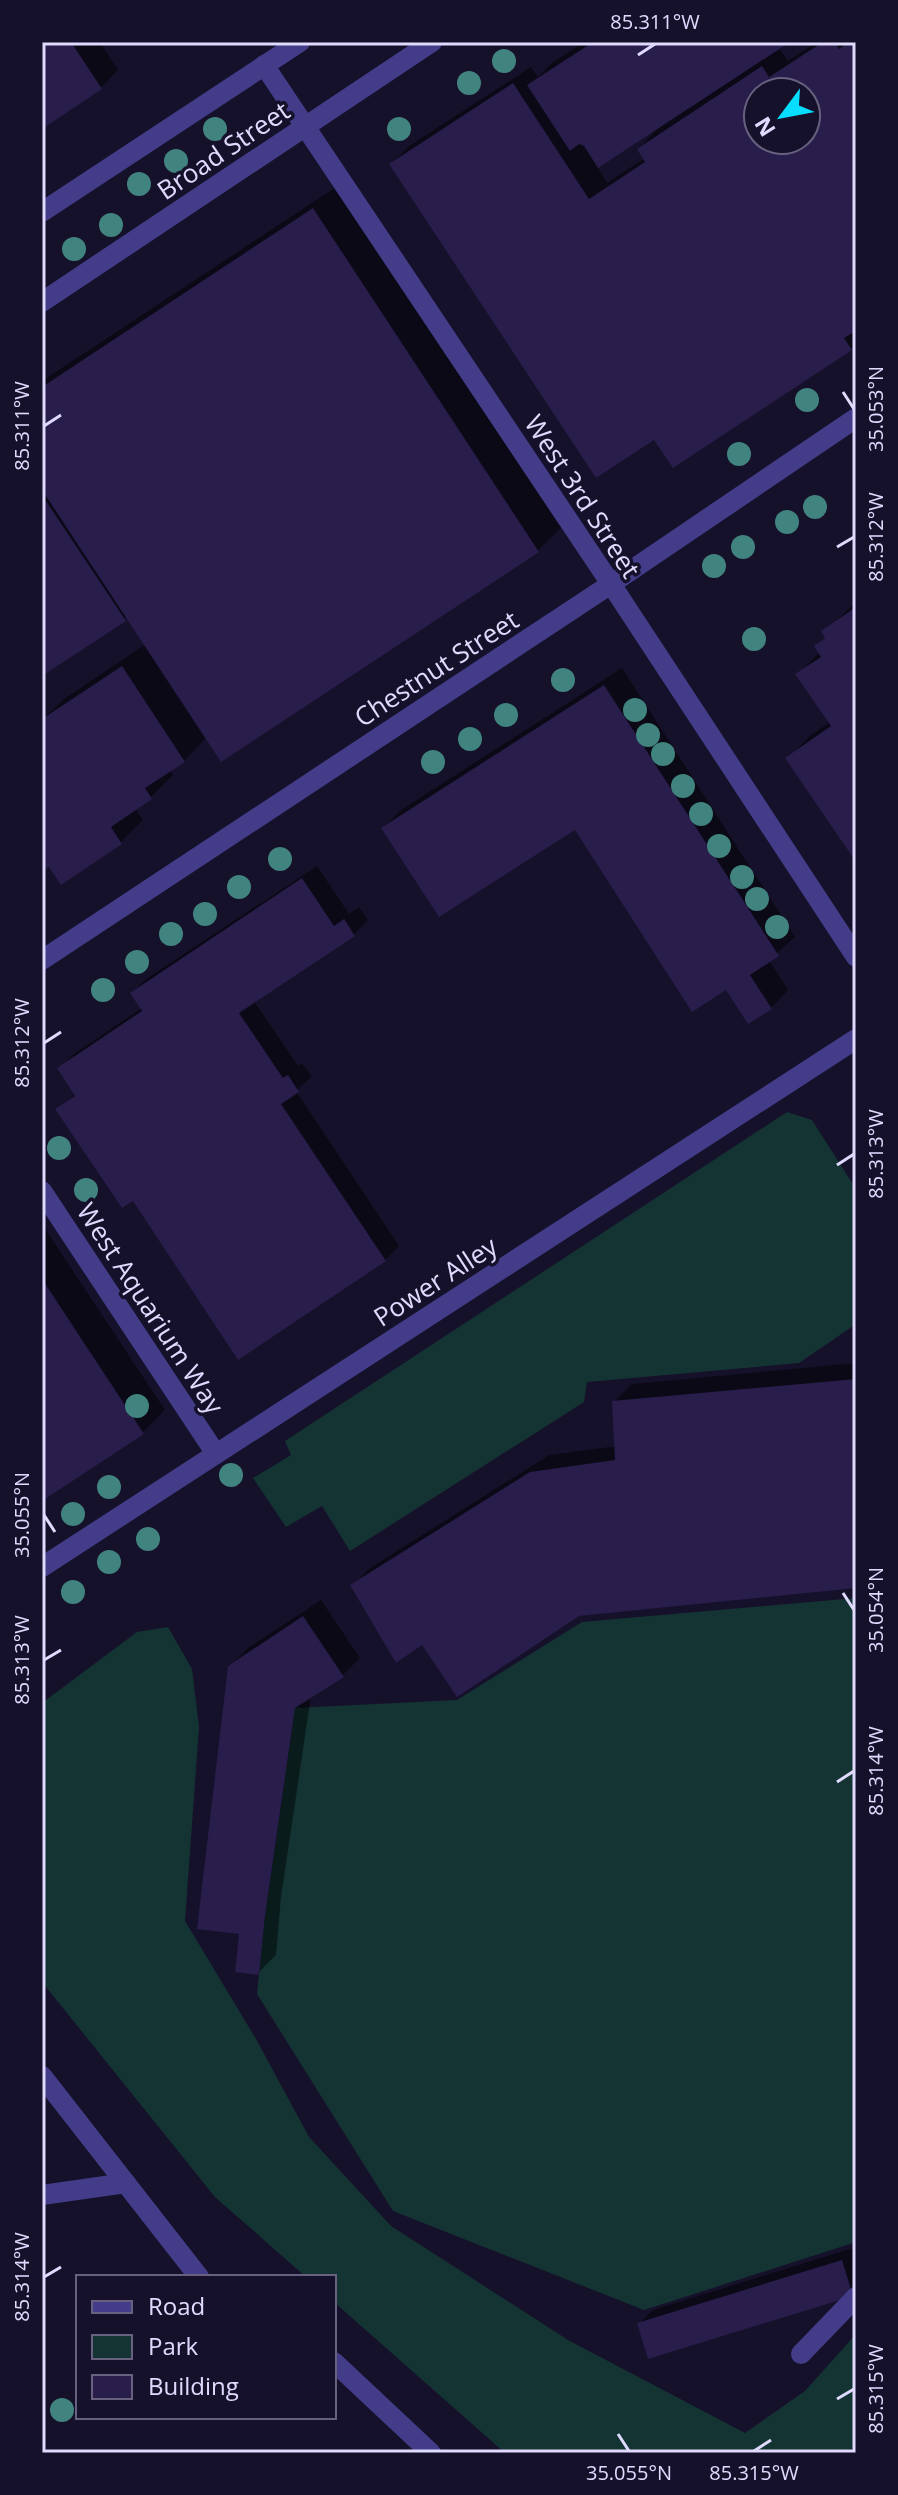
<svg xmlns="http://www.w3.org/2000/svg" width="898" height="2495" font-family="'Open Sans',sans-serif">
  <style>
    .green { fill: #143434 }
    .shadow { fill: #0007; fill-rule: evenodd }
    .building { fill: #281d4b; fill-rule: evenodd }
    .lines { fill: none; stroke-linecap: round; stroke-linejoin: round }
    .service { stroke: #423c89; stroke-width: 20 }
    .minor { stroke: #423c89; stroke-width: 20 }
    .tertiary { stroke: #423c89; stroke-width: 20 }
    .tree { fill: #41837f }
    .ticks { fill: none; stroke: #e0daff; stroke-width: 3 }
    .labels { text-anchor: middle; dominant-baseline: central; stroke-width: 7; stroke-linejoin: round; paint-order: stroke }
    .street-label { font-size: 26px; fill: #e0daff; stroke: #16112a }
    .neatline { fill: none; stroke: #e0daff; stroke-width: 3 }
    .ticks-label { font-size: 20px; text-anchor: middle; fill: #e0daff }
  </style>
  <rect width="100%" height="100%" fill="#16112a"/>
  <g class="green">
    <polygon points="787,1112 812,1120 856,1189 856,1324 799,1363 587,1382 584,1402 350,1551 322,1506 286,1527 253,1478 291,1455 285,1441"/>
    <polygon points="856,1598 856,2242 644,2310 393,2211 257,1994 265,1916 295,1708 457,1700 582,1622"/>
    <polygon points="168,1627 192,1669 199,1727 185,1921 256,2039 309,2137 391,2226 568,2340 745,2433 805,2391 856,2334 856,2443 848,2453 505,2453 334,2302 334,2277 306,2277 215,2197 42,1982 42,1703 137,1632"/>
  </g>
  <g class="shadow">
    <polygon points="42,42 100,42 118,70 101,88 42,126"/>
    <path d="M584,42h205l-10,6 9,13 29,-19h39v302l-5,5 -196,88 -263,-273 17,-18 122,-79 7,10 14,-14zM758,92h48v48h-48zM660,125l-21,24 6,9 -38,25 -10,-17z"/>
    <polygon points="336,187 561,528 538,550 222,759 207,737 184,761 170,770 173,775 151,797 135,808 143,820 120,843 50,864 42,869 42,720 64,699 146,644 128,616 42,674 42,381"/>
    <polygon points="856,602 856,859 787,759 810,736 830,722 798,674 820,652 816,646 826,636 824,632"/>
    <polygon points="622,668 795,937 769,960 788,990 771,1008 727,987 576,827 383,828 401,810"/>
    <polygon points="317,866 349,914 359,907 368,920 354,934 254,1001 298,1066 302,1063 312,1076 296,1091 399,1246 385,1260 133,1198 58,1110 76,1093 60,1068 74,1054 142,1008 132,993 146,979"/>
    <polygon points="42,1224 165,1410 143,1432 42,1499"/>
    <polygon points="856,1363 856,1586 578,1614 423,1642 353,1585 370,1568 549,1455 617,1446 614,1402 632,1384"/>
    <polygon points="321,1600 360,1658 343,1675 311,1696 281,1897 276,1955 258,1973 242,1932 230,1666 248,1648"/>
    <polygon points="856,2247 856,2290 639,2324 653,2310"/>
  </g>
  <g class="building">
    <polygon points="42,42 71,42 102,89 42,129"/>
    <polygon points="593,42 790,42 598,168 584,146 579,144 570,151 527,85"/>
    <path d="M823,42h12l4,7 10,-7h7v289l-12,7 8,12 -179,118 -19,-28 -58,38 -207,-314 124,-81 76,116 56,-37 -8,-13 125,-83 7,11zM758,92h48v48h-48z"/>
    <polygon points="313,208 539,552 221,762 42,490 42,387"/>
    <polygon points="42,495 126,621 42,676"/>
    <polygon points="856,607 856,862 785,758 831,726 795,674 821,657 814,646 825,638 821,631"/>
    <polygon points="122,666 185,762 145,788 152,799 111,827 122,844 61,885 49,867 42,872 42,719"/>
    <polygon points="604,685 779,956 750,975 772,1009 748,1024 726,990 692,1012 575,830 439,917 381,828"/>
    <polygon points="302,878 334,926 344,919 355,936 239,1013 283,1078 288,1075 299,1092 281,1104 386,1261 238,1360 133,1201 122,1208 55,1109 75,1096 57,1068 142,1011 130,993"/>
    <polygon points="42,1279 144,1434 42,1501"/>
    <polygon points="856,1379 856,1588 579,1616 457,1697 422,1645 396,1663 350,1585 530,1472 615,1460 612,1401"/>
    <polygon points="303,1616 344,1677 295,1708 265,1916 259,1975 235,1972 239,1934 197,1929 228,1666"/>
    <polygon points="842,2260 853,2296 648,2359 637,2323"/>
  </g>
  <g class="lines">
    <g class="service">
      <polyline points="42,2076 199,2277"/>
      <polyline points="42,2195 126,2183"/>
      <polyline points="801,2354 856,2297"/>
      <polyline points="334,2362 431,2453"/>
    </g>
    <g class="minor">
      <polyline points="611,584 856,957"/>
      <polyline points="42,1191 216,1454"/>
      <polyline points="42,1567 856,1039"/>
    </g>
    <g class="tertiary">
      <polyline points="264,65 611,584"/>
      <polyline points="42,212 300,42"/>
      <polyline points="42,302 432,42"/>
      <polyline points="42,960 611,584 856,418"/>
    </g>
  </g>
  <g class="tree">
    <circle cx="504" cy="61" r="12"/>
    <circle cx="469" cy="83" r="12"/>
    <circle cx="215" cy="129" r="12"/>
    <circle cx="399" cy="129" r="12"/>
    <circle cx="176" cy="161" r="12"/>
    <circle cx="139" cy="184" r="12"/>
    <circle cx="111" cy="225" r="12"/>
    <circle cx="74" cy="249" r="12"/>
    <circle cx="807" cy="400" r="12"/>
    <circle cx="739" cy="454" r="12"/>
    <circle cx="815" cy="507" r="12"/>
    <circle cx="787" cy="522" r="12"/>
    <circle cx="743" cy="547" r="12"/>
    <circle cx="714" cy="566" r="12"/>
    <circle cx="754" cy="639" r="12"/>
    <circle cx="563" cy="680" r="12"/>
    <circle cx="635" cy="710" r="12"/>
    <circle cx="506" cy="715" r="12"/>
    <circle cx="648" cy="735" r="12"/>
    <circle cx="470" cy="739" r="12"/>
    <circle cx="663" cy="754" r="12"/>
    <circle cx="433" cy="762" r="12"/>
    <circle cx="683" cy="786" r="12"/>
    <circle cx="701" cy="814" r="12"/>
    <circle cx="719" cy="846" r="12"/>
    <circle cx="280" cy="859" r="12"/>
    <circle cx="742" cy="877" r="12"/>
    <circle cx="239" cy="887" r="12"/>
    <circle cx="757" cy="899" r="12"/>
    <circle cx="205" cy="914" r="12"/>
    <circle cx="777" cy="927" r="12"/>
    <circle cx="171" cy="934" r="12"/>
    <circle cx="137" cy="962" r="12"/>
    <circle cx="103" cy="990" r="12"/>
    <circle cx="59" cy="1148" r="12"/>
    <circle cx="86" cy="1190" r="12"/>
    <circle cx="137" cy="1406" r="12"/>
    <circle cx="231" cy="1475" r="12"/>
    <circle cx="109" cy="1487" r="12"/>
    <circle cx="73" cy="1514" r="12"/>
    <circle cx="148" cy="1539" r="12"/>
    <circle cx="109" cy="1562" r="12"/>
    <circle cx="73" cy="1592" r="12"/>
    <circle cx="62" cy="2410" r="12"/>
  </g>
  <path class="ticks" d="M638,55l17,-11M843,392l11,17M44,426l17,-11M837,547l17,-10M44,1043l17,-11M837,1165l17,-11M44,1515l11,17M843,1593l11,17M44,1660l17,-10M837,1782l17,-11M44,2277l17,-10M837,2399l17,-10M618,2434l11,17M754,2451l17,-11"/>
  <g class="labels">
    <g class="street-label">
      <text transform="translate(223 150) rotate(-34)">Broad Street</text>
      <text transform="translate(583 496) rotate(57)">West 3rd Street</text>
      <text transform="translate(436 668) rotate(-33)">Chestnut Street</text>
      <text transform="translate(435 1281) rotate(-33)">Power Alley</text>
      <text transform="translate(151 1308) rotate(57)">West Aquarium Way</text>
    </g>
  </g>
  <rect width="898" height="2495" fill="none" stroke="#16112a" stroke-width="88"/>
  <rect x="76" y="2275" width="260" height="144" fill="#16112a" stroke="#67617f" stroke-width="2"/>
  <rect x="92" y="2301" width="40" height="12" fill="#423c89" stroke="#67617f" stroke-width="2"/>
  <text x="148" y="2315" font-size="24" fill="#e0daff">Road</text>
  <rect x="92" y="2335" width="40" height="24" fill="#143434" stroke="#67617f" stroke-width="2"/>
  <text x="148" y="2355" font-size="24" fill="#e0daff">Park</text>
  <rect x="92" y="2375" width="40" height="24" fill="#281d4b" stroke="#67617f" stroke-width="2"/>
  <text x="148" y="2395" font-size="24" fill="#e0daff">Building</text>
  <g transform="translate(782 116) rotate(238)"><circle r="38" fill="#16112a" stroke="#67617f" stroke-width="2"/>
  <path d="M0-6L14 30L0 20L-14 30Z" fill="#07ddfe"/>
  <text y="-12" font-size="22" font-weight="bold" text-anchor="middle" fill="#e0daff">N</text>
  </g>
  <rect x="44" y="44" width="810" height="2407" class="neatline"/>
  <g class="ticks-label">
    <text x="655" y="29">85.311°W</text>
    <text transform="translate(876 409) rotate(-90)" y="7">35.053°N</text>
    <text transform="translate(22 426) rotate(-90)" y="7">85.311°W</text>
    <text transform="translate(876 537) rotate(-90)" y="7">85.312°W</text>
    <text transform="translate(22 1043) rotate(-90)" y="7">85.312°W</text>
    <text transform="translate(876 1154) rotate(-90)" y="7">85.313°W</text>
    <text transform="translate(22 1515) rotate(-90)" y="7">35.055°N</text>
    <text transform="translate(876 1610) rotate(-90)" y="7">35.054°N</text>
    <text transform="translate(22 1660) rotate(-90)" y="7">85.313°W</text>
    <text transform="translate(876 1771) rotate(-90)" y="7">85.314°W</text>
    <text transform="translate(22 2277) rotate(-90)" y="7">85.314°W</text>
    <text transform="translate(876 2389) rotate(-90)" y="7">85.315°W</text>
    <text x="629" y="2480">35.055°N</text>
    <text x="754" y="2480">85.315°W</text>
  </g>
</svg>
